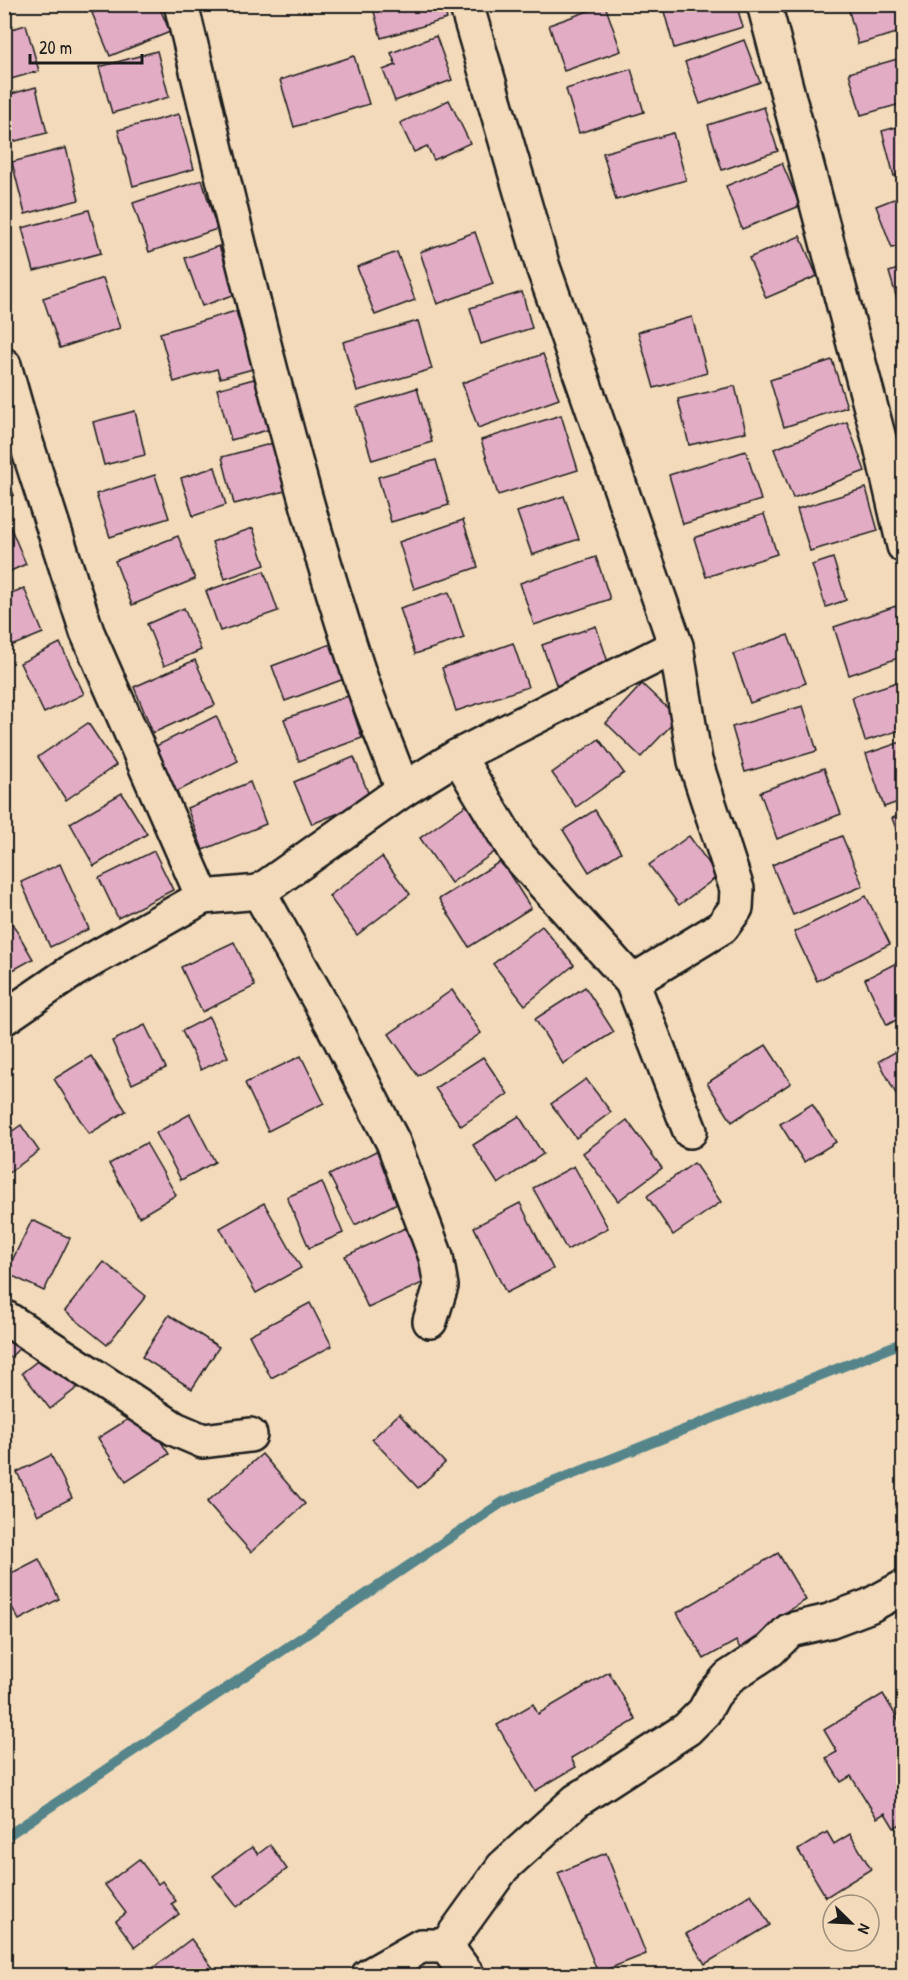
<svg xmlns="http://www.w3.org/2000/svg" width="908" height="1980" font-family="'Patrick Hand',sans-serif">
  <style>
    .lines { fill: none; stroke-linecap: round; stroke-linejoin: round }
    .stream { stroke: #55858a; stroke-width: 10 }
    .building { fill: #e2acc4; stroke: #1c1c1c; stroke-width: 1.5 }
    .street-casing { stroke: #1c1c1c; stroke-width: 38 }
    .street { stroke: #f2daba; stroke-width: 33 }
  </style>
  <rect width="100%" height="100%" fill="#f2daba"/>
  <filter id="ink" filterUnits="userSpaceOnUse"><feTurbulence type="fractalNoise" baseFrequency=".0167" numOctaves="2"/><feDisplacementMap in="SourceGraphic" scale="12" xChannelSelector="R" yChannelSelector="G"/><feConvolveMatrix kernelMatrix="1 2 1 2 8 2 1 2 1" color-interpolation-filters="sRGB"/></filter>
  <g filter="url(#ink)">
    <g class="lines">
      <polyline class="stream" points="4,1838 503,1502 904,1342"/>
    </g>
    <g class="building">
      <polygon points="114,4 158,4 170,32 110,56 92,13"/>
      <polygon points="372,4 443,4 447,19 381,38"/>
      <polygon points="662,4 736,4 743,27 674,48"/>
      <polygon points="847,4 902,4 904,31 858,44"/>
      <polygon points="605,5 621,51 564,71 549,25"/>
      <polygon points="26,25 39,71 4,81 4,31"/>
      <polygon points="436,36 452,80 395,101 383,70 396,65 391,53"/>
      <polygon points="744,40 760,82 700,104 685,62"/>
      <polygon points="157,51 169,97 112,113 99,67"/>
      <polygon points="354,56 369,104 294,127 280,80"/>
      <polygon points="904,57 904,103 861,115 849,73"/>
      <polygon points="631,69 644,112 579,133 566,89"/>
      <polygon points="36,87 47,133 4,144 4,96"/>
      <polygon points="449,100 470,143 434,160 427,146 414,152 400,123"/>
      <polygon points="764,107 778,151 722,170 708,125"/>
      <polygon points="179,114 194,169 133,186 118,130"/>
      <polygon points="904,125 904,173 894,176 882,131"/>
      <polygon points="673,133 686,180 616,200 603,153"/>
      <polygon points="66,148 79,200 25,214 12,162"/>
      <polygon points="782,163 800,206 742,229 726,186"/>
      <polygon points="202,180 217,229 149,252 133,203"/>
      <polygon points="904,195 904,244 892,248 876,206"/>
      <polygon points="89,210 101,253 34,271 22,228"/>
      <polygon points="475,232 493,284 437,304 420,252"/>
      <polygon points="800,236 817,276 766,298 749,258"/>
      <polygon points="219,246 236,294 202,306 185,258"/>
      <polygon points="397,252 415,300 375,315 357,267"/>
      <polygon points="904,267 904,308 900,309 889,272"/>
      <polygon points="103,278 120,328 60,348 43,298"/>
      <polygon points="522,292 532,328 481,344 470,308"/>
      <polygon points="236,311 243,335 250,333 260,367 220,378 217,369 174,382 160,333"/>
      <polygon points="692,317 707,373 654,388 638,332"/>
      <polygon points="418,321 432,369 357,391 343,342"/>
      <polygon points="543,354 559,399 478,428 462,383"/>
      <polygon points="832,360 847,407 784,427 770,380"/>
      <polygon points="254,379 258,390 265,388 275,428 231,440 217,389"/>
      <polygon points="735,386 746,432 689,445 678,399"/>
      <polygon points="417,388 432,442 372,460 356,407"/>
      <polygon points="135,411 145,455 104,465 93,422"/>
      <polygon points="561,415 578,470 498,495 481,440"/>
      <polygon points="847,422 865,471 793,498 774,449"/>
      <polygon points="281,441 293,489 234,504 222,457"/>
      <polygon points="746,451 761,500 683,524 669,475"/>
      <polygon points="436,460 449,505 391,522 378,477"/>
      <polygon points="215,467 226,505 193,516 181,478"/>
      <polygon points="4,471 14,495 4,498"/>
      <polygon points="155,475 169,518 110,537 96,494"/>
      <polygon points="866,488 878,531 810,551 797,509"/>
      <polygon points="564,496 579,539 532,555 517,512"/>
      <polygon points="764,514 777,554 706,577 694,538"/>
      <polygon points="6,517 26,564 4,574 4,518"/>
      <polygon points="463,520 478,567 414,589 399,542"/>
      <polygon points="253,528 265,565 225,579 212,542"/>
      <polygon points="178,536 195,579 132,605 115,561"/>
      <polygon points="596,557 610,599 534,625 520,583"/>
      <polygon points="833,558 846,600 826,607 812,565"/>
      <polygon points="264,571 278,611 220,631 206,591"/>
      <polygon points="24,588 43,633 4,649 4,596"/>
      <polygon points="449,592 464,638 415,654 400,608"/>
      <polygon points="896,606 904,629 904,656 849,675 834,627"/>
      <polygon points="184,608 201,650 164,666 147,624"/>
      <polygon points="596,626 610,668 557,687 542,645"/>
      <polygon points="788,635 806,683 750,703 733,654"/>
      <polygon points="60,643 84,694 44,713 20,663"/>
      <polygon points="513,643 528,687 456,711 442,668"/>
      <polygon points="331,644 344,679 285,701 272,666"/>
      <polygon points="195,660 215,705 153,733 134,687"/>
      <polygon points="903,680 904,729 865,741 852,697"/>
      <polygon points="642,684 678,718 641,757 606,723"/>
      <polygon points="348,696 362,738 299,761 284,719"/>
      <polygon points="803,706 817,751 745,772 732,727"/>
      <polygon points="216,716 238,761 176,792 154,747"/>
      <polygon points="88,723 116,765 66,800 38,757"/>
      <polygon points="599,739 624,773 576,807 552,773"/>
      <polygon points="904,741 904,800 884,807 866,754"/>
      <polygon points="354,757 371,800 312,824 294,782"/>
      <polygon points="824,768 841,814 777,839 760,792"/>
      <polygon points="250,782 266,824 203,850 187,808"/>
      <polygon points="122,793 147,834 94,866 70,823"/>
      <polygon points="476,798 507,843 451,883 420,838"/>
      <polygon points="595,810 621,852 589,872 563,830"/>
      <polygon points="904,814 904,851 892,818"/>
      <polygon points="689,836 718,876 679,905 649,865"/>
      <polygon points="842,836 863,886 793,915 772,865"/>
      <polygon points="154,851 173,890 118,918 99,878"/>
      <polygon points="382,857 410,894 357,935 329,896"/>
      <polygon points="501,861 531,908 469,947 439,899"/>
      <polygon points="60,864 89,929 50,947 21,882"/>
      <polygon points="866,896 890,944 817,981 794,932"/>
      <polygon points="4,909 33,959 4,975"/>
      <polygon points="542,926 574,965 525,1005 493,964"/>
      <polygon points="234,942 255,986 202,1012 181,967"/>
      <polygon points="904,959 904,1016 887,1025 865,979"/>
      <polygon points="585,987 614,1032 563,1064 535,1019"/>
      <polygon points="452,990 481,1033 418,1076 389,1034"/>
      <polygon points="209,1017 228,1057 201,1070 182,1031"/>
      <polygon points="145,1025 166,1068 132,1084 112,1041"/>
      <polygon points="766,1045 791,1083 732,1122 707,1083"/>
      <polygon points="904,1047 904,1092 897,1096 879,1061"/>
      <polygon points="91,1056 126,1111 89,1134 54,1079"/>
      <polygon points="301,1056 324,1103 268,1131 245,1083"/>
      <polygon points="483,1057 508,1094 461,1126 435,1088"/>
      <polygon points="586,1079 611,1112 576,1138 551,1104"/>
      <polygon points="812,1104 836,1142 804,1162 780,1124"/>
      <polygon points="190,1114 215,1162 181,1180 156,1133"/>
      <polygon points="519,1116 543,1154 498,1184 473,1145"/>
      <polygon points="627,1120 662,1168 618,1201 583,1153"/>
      <polygon points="21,1125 39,1151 4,1176 4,1137"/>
      <polygon points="146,1143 176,1195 139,1217 109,1164"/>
      <polygon points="378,1150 403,1200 355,1225 329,1175"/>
      <polygon points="694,1163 721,1202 673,1235 647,1196"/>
      <polygon points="574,1166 608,1228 567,1250 533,1188"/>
      <polygon points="322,1182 343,1233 309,1248 287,1197"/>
      <polygon points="264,1203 301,1268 256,1293 220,1228"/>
      <polygon points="520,1203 553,1269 506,1293 474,1227"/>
      <polygon points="32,1220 70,1238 44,1291 6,1273"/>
      <polygon points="405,1228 429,1280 368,1308 345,1256"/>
      <polygon points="104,1262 146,1296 107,1345 65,1311"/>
      <polygon points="310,1303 332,1346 271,1378 249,1335"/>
      <polygon points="169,1315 219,1347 192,1389 142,1357"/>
      <polygon points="4,1327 22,1346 4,1363"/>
      <polygon points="50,1351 78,1387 50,1409 22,1373"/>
      <polygon points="141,1411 169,1454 126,1482 98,1438"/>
      <polygon points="399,1414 445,1463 418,1488 372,1439"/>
      <polygon points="262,1454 305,1504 251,1552 207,1502"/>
      <polygon points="51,1455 72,1498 38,1515 17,1472"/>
      <polygon points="778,1553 806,1600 780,1616 785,1624 741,1650 736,1641 704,1659 677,1613"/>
      <polygon points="39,1559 59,1599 19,1620 9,1602 4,1604 4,1577"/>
      <polygon points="609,1672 636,1720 571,1758 576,1767 535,1791 497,1725 533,1704 538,1714"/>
      <polygon points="883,1694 904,1729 904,1737 896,1742 904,1755 904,1822 894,1828 885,1813 877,1818 851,1776 841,1782 826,1758 837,1752 824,1730"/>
      <polygon points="827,1832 834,1844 850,1834 871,1869 826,1897 798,1850"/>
      <polygon points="270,1845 287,1869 237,1907 213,1876 252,1847 258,1854"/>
      <polygon points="606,1853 646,1954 598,1973 558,1873"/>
      <polygon points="139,1859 158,1884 162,1881 176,1901 171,1904 179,1914 135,1947 116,1921 126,1913 105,1885"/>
      <polygon points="751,1894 770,1925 705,1964 686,1934"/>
      <polygon points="191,1939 219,1976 146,1976 145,1974"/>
    </g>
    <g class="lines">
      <g class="street-casing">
        <g id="street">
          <path d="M181,4c53,219 103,440 173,654 14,45 33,88 49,132"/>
          <polyline points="466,4 543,267 676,646 695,761 737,889 736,908 722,927 632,982"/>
          <polyline points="764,4 881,446 904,546"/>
          <polyline points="4,365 25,439 87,632 203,897"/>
          <polyline points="458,756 516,853 632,982 690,1131"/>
          <polyline points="259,892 334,1027 393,1142 436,1257 441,1286 430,1321"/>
          <polyline points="4,1018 74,970 203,897 259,892 403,790 458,756 676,646"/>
          <polyline points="4,1317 175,1429 203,1441 250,1435"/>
          <polyline points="446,1946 503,1867 576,1801 687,1729 704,1712 714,1694 729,1677 770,1650 790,1630 829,1621 869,1606 904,1587"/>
          <polyline points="446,1946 468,1976"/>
          <polyline points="368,1976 421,1946 446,1946"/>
        </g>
      </g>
      <use href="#street" class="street"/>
    </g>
  </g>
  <rect width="908" height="1980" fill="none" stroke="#f2daba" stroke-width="24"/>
  <rect x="12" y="12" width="884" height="1956" fill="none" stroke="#1c1c1c" stroke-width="2" filter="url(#ink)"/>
  <g transform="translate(851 1923) rotate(114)"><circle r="28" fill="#f2daba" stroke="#9c8e7b" stroke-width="1.5"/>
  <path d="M0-4.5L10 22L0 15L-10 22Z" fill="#1c1c1c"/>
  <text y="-9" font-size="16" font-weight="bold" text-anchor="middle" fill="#1c1c1c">N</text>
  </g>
  <path d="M30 54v9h112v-9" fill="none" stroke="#1c1c1c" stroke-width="3"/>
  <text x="39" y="54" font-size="18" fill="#1c1c1c" stroke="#f2daba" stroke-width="4.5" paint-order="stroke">20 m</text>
</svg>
